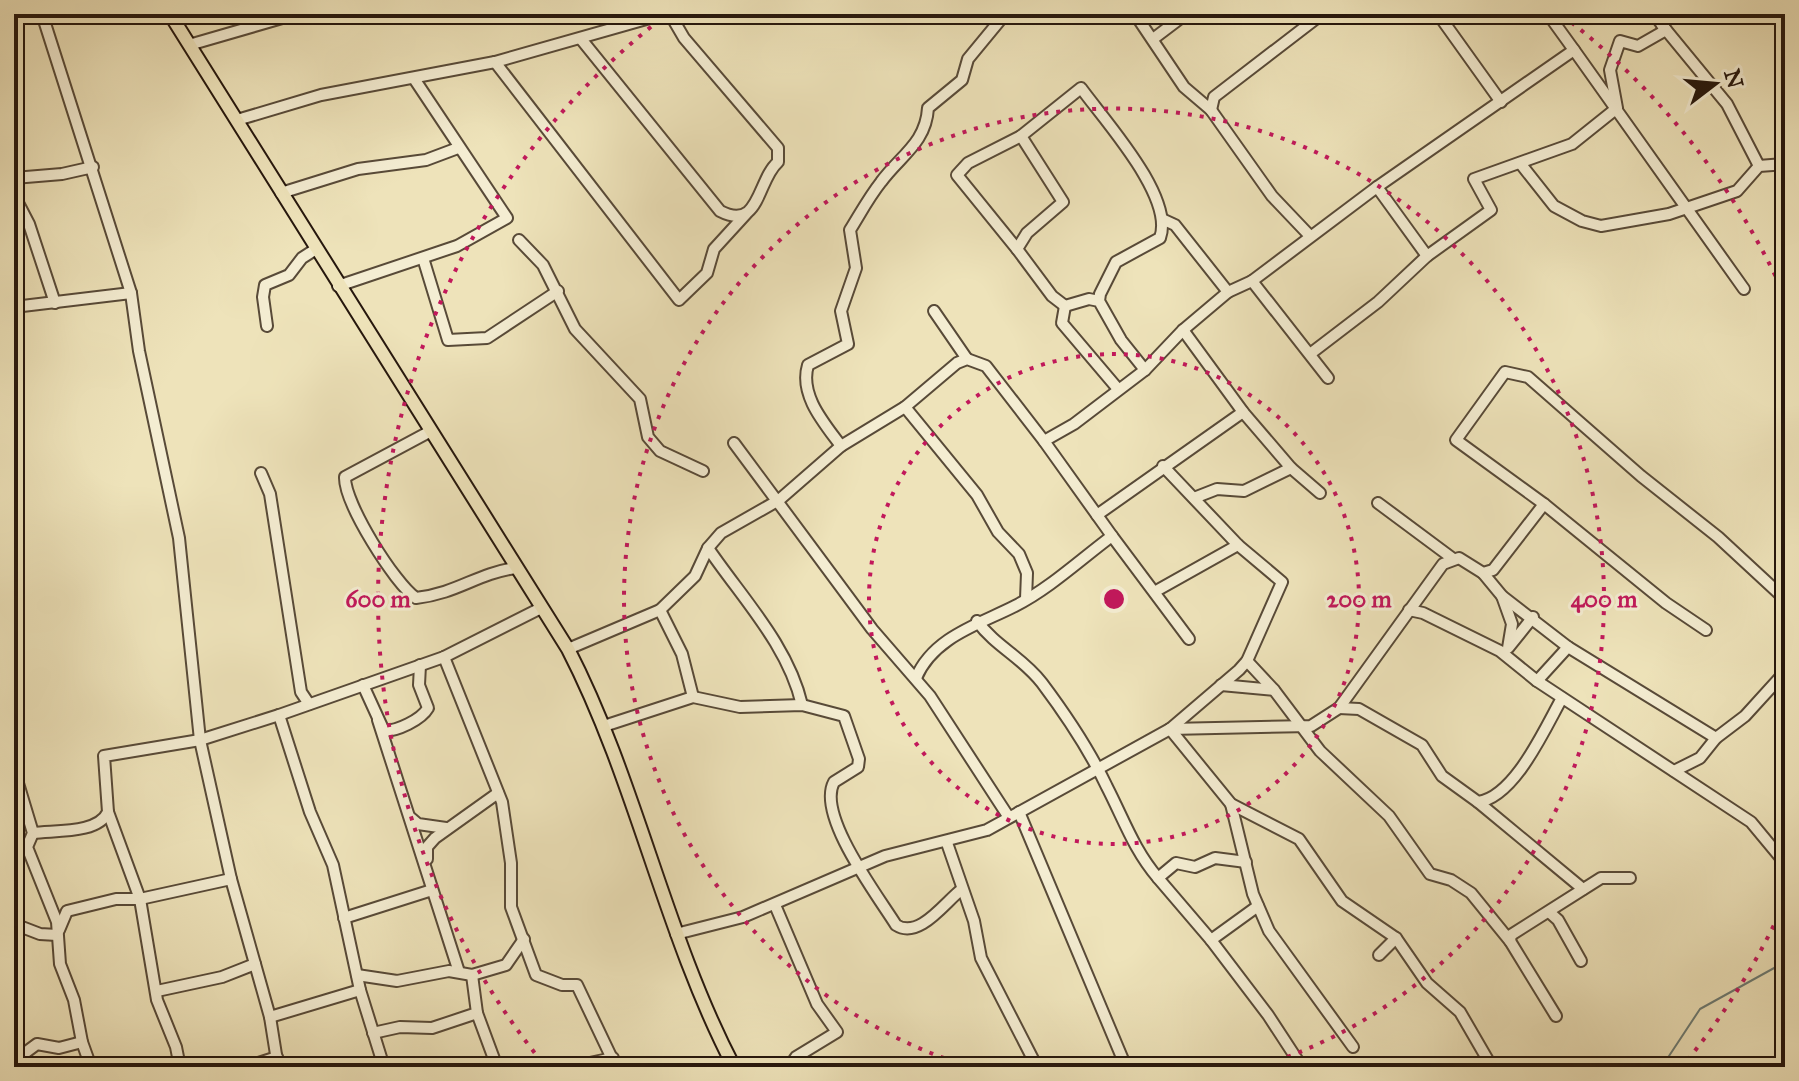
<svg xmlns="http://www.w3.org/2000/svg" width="1799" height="1081" font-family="'IM FELL Great Primer',serif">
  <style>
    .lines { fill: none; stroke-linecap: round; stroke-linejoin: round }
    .stream { stroke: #6c7b74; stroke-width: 2 }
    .minor-casing { stroke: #584a38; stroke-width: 14 }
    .major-casing { stroke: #26170d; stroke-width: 16 }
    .minor { stroke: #f4edd2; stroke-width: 10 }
    .major { stroke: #eee3ba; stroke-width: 12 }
    .ring { fill: none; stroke: #c2185b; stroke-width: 4; stroke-dasharray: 4 8 }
    .centre { fill: #c2185b; stroke: #f4edd2; stroke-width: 4 }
    .ring-label { font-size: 24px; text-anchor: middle; font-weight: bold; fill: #c2185b; stroke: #f4edd2; stroke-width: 6; stroke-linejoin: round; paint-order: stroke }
  </style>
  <rect width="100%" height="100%" fill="#eee3ba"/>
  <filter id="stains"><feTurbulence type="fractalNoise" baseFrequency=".0025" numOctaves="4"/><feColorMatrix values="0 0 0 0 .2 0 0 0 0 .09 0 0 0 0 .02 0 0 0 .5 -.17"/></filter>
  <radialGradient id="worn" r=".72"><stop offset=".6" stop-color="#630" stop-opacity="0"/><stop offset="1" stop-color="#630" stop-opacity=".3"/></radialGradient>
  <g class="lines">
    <polyline class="stream" points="1650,1067 1667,1059 1700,1009 1785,962"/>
    <g class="minor-casing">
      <g id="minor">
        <polyline points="42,14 131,293 139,351 179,538 200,740 231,879 270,1017 278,1067"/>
        <polyline points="1135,14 1184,87 1211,110 1272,196 1310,236"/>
        <polyline points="1438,14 1501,102"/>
        <polyline points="1662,25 1727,104 1759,166"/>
        <path d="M581,39l139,172c40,21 37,-31 58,-49v-14l-94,-110 -14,-24"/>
        <polyline points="1153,39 1186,14"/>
        <polyline points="189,45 296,14"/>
        <polyline points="1574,50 1744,289"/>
        <polyline points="495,62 679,300 707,273 714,249 746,214"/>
        <polyline points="1211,110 1214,97 1322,14"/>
        <polyline points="237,120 321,95 495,62 664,14"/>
        <polyline points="1520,163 1554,206 1582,221 1601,226 1669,214 1737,191 1759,166 1785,164"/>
        <polyline points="14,178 62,174 93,167"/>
        <polyline points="14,181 16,199 29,224 55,303"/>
        <polyline points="1377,187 1574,50 1548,14"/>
        <polyline points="281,193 358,169 426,160 458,148"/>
        <polyline points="1162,219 1175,225 1228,292"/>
        <polyline points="519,240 543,265 575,329 640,399 648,437 660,451 703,471"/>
        <polyline points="1017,249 957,175 968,163 1021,136"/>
        <polyline points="423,258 448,340 487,338 558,291"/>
        <polyline points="1252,281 1328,378"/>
        <polyline points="338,286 457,246 507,218 415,80"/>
        <path d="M1099,301l-10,-2 -24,7 -13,-10 -35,-47 10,-16 36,-31 -42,-66 60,-48c23,32 94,109 79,150l-44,24 -16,32 -1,7 22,39 24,30"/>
        <polyline points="1065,306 1062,323 1118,389"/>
        <polyline points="14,307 131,293"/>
        <polyline points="934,311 967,359"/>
        <polyline points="267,326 263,297 265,285 289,275 302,258 316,249"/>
        <polyline points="1183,330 1243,412 1291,468 1244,491 1217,489 1194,498"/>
        <polyline points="1310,354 1378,302 1427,256"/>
        <polyline points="905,407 977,495 998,532 1019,554 1027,573 1026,599"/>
        <path d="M429,432l-84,45c-1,26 50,107 71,121 42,-5 60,-24 99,-30"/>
        <polyline points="734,443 872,629 930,696 1008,816"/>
        <path d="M841,446c-17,-23 -42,-51 -33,-81l40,-21 -7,-33 15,-43 -6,-38c10,-16 19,-33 31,-48 19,-26 45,-39 47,-74l34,-28 6,-21 33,-40"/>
        <polyline points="1291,468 1320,493"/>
        <polyline points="261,473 270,494 301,692 309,704"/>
        <polyline points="1378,503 1452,558"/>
        <polyline points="1097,515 1243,412"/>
        <polyline points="1112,536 1189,639"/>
        <path d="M708,548c34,50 80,97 94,157"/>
        <polyline points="1483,573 1502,596 1568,647 1716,738"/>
        <polyline points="1156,591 1238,545"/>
        <polyline points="1502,596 1512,624 1508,648"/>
        <polyline points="660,610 682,654 693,697"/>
        <polyline points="1409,610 1423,613 1500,651 1537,681 1751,822 1785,863"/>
        <path d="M977,621c19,26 45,36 65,62 24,32 48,68 65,104 17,33 27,63 51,91"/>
        <polyline points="1706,630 1666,603 1544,504 1456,440 1505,372 1528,377 1641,476 1718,537 1785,599"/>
        <polyline points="1509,647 1533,617"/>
        <polyline points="568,649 660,610 695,576 708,548 721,533 779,500 841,446 905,407 957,363 967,359 986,366 1044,441 1074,424 1145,370 1183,330 1228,292 1252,281 1377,187 1427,256 1491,210 1474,179 1572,144 1617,108 1610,70 1620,41 1638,46 1666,30 1654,14"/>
        <polyline points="444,657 502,802 511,863 511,907 536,975 562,985 577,985 616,1067"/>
        <polyline points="1247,661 1274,690"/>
        <path d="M916,678c17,-41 64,-54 99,-72 34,-17 66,-47 97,-70l-68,-95"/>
        <polyline points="1537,681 1568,647"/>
        <path d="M363,685l21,46c13,0 37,-11 44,-23l-9,-23 1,-20"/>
        <polyline points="1221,685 1274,690 1320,751 1389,816 1430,874 1451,880 1471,893 1510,941 1511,935 1601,878 1630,878"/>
        <path d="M1339,708l20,1 63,36 20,31 36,26c37,-5 67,-74 84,-104"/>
        <polyline points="279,715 310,812 333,865 360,990 384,1067"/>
        <polyline points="378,720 459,972"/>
        <path d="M604,726l89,-29 47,10 62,-2 42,11 15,43 -1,8 -24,15c-18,33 44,114 62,143 23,15 49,-23 65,-35"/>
        <polyline points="1170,729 1311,726 1339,708 1443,564 1459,558 1483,573 1493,570 1544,504"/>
        <polyline points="1170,729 1231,804 1299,839 1342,901 1396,938 1427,983 1460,1012 1489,1062 1479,1067"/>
        <polyline points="14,770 33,833 27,847 57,922 60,964 74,1000 82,1042 91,1067"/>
        <polyline points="1674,771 1700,758 1716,738 1745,716 1785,672"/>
        <polyline points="1478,802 1583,889"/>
        <polyline points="1231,804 1253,894 1269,931 1353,1047"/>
        <polyline points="108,812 140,899 157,1000 176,1047 180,1067"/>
        <polyline points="1019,812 1126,1067"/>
        <polyline points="411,818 418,824 446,828"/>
        <path d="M33,833c22,-3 65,1 75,-21l-4,-56 96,-16 79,-25 165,-58 97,-49"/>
        <polyline points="947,843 974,921 981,958 1037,1067"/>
        <polyline points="427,859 427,847 435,838 498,793"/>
        <polyline points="775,905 817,1004 837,1032 796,1057 789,1067"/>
        <polyline points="1258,906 1211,940 1268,1015 1302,1067"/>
        <polyline points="1549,912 1558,920 1581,961"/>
        <polyline points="344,918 432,890"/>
        <polyline points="14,924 40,934 57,935"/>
        <polyline points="59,930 67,911 116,899 140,899 231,879"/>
        <polyline points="676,934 743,917 885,856 987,830 1170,729 1239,670 1247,661 1282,582 1238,545 1163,466"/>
        <polyline points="1211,940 1158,878 1176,863 1195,867 1215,858 1246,862"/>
        <polyline points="1510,941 1556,1016"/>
        <polyline points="1379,955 1396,938"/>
        <polyline points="357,975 397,981 449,971 472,975 506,965 524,939"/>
        <polyline points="157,991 222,977 255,964"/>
        <polyline points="477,1013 497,1067"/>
        <polyline points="270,1017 360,990"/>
        <polyline points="373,1033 400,1027 432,1028 477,1013 472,975"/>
        <polyline points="14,1061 37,1044 59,1048 82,1042"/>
        <polyline points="246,1067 277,1057"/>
        <polyline points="571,1067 613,1058"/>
      </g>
    </g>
    <g class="major-casing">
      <path id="major" d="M170,14l398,635c69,134 96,284 166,418"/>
    </g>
    <use href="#minor" class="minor"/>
    <use href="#major" class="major"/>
  </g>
  <g class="ring">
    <circle cx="1114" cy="599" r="245"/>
    <path d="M967 1066A490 490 0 1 1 1261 1066"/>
    <path d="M1784 904A736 736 0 0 1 1686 1062M542 1062A736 736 0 0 1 666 15M1562 15A736 736 0 0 1 1784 294"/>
  </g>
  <circle cx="1114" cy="599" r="12" class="centre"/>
  <g class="ring-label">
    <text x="1359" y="607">200 m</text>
    <text x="1604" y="607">400 m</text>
    <text x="378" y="607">600 m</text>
  </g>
  <rect width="1799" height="1081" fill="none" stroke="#eee3ba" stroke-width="48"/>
  <rect x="16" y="16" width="1767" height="1049" fill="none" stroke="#26170d" stroke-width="4"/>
  <rect x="24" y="24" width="1751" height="1033" fill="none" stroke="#26170d" stroke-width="2"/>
  <g transform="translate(1715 84) rotate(74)" stroke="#f4edd2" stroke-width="6" paint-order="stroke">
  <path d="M0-6L14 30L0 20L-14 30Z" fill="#26170d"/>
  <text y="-12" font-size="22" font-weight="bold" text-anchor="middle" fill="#26170d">N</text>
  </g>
  <rect width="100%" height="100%" filter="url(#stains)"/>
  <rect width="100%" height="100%" fill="url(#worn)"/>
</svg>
